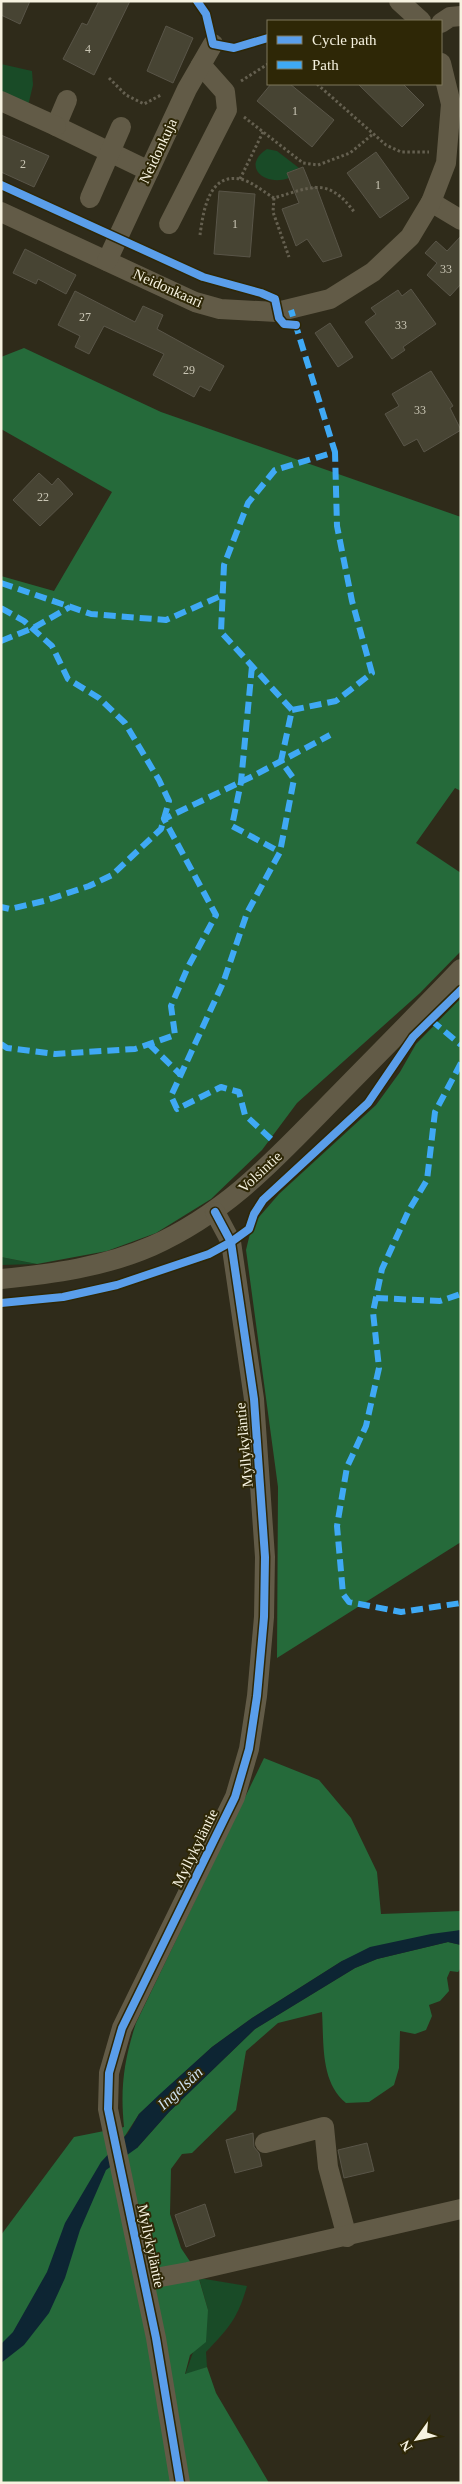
<svg xmlns="http://www.w3.org/2000/svg" width="462" height="2484" font-family="Georgia,serif">
  <style>
    .green { fill: #194b27 }
    .forest { fill: #256a3a }
    .water { fill: #0d2533 }
    .building { fill: #474433; stroke: #595548 }
    .lines { fill: none; stroke-linecap: round; stroke-linejoin: round }
    .path { stroke: #656050; stroke-width: 3; stroke-dasharray: 2.5 2.5; stroke-linecap: butt }
    .minor { stroke: #625b47; stroke-width: 20 }
    .quiet { stroke: #3fa9f5; stroke-width: 6; stroke-dasharray: 12 6; stroke-linecap: butt }
    .cycleway-casing { stroke: #2e2706; stroke-width: 11 }
    .cycleway { stroke: #5a9eea; stroke-width: 8 }
    .labels { text-anchor: middle; dominant-baseline: central; stroke-width: 4; stroke-linejoin: round; paint-order: stroke }
    .number-label { font-size: 12px; fill: #cac6b5 }
    .street-label { font-size: 15px; fill: #f6f2e0; stroke: #2e2706 }
    .water-label { font-size: 16px; font-style: italic; fill: #ccdfee; stroke: #2e2706 }
  </style>
  <rect width="100%" height="100%" fill="#2f2b1a"/>
  <g class="green">
    <polygon points="1,64 32,71 33,85 28,106 1,95"/>
    <path d="M267,149l10,2 22,17 -12,5 2,5c-25,9 -48,-12 -22,-29z"/>
    <polygon points="1,1257 37,1264 1,1265"/>
    <path d="M199,2278l48,8c-9,32 -18,42 -41,66l1,15 -22,8 23,-65z"/>
  </g>
  <g class="forest">
    <polygon points="24,348 161,412 461,517 461,791 455,788 416,843 461,873 461,951 420,993 297,1103 262,1150 211,1199 156,1233 107,1251 37,1264 1,1257 1,576 54,591 112,492 1,429 1,357"/>
    <polygon points="461,998 461,1542 277,1658 278,1487 246,1250 252,1225 279,1194 376,1105 400,1072 416,1044"/>
    <path d="M264,1758l55,22 32,38 26,54 4,42 80,-3v19l-119,31 -90,57 -40,29 -73,67 -16,25 14,9 32,-36 86,-83 100,-61 22,-9 71,-17 13,3v23l-3,4 -8,-1 -3,7 2,13 -9,10 -11,4 3,11 -6,14 -11,4 -15,-3 -1,37 -5,17 -25,17 -23,1c-26,-21 -22,-61 -24,-91l-44,11 -32,28 -10,59 -44,43 -10,1 -11,15 -1,45 11,34 16,24 11,38 -2,32 -16,13 -5,19 22,-7 9,26 53,90h-268v-248l73,-98 50,-10c-4,-39 0,-67 12,-104z"/>
  </g>
  <polygon class="water" points="461,1930 461,1945 448,1942 377,1959 355,1968 255,2029 169,2112 137,2148 106,2170 80,2230 65,2278 49,2313 24,2345 1,2363 1,2344 13,2332 47,2272 65,2223 101,2162 128,2133 139,2114 161,2093 212,2047 252,2018 342,1961 370,1947 431,1934"/>
  <g class="building">
    <polygon points="1,1 30,1 20,24 1,15"/>
    <polygon points="99,1 130,1 94,75 63,59 82,23 87,25"/>
    <polygon points="166,26 193,38 173,83 147,71"/>
    <polygon points="271,84 290,84 334,120 312,147 257,101"/>
    <polygon points="358,84 403,84 424,105 402,127"/>
    <polygon points="1,135 49,156 34,187 1,172"/>
    <polygon points="376,152 409,198 380,218 347,173"/>
    <polygon points="303,167 312,189 316,186 342,256 323,262 307,239 296,246 282,209 299,203 287,173"/>
    <polygon points="219,191 255,194 250,257 214,254"/>
    <polygon points="461,236 461,284 450,296 427,275 437,263 425,253 436,241 447,251"/>
    <polygon points="25,249 76,275 66,294 38,279 36,284 13,273"/>
    <polygon points="411,289 436,324 403,347 405,350 392,359 365,322 376,314 371,308 398,290 402,296"/>
    <polygon points="75,291 135,322 143,306 163,315 157,329 224,366 210,391 200,386 194,397 153,375 164,354 104,326 89,354 75,347 80,336 58,325"/>
    <polygon points="330,323 353,357 338,367 315,333"/>
    <polygon points="431,371 453,406 450,408 461,430 424,452 417,439 404,446 385,414 399,406 392,394"/>
    <polygon points="39,473 52,485 58,478 73,494 40,526 13,500"/>
    <polygon points="253,2133 254,2147 259,2153 262,2166 235,2173 226,2140"/>
    <polygon points="367,2143 374,2171 344,2178 338,2150"/>
    <polygon points="205,2204 215,2236 186,2247 175,2215"/>
  </g>
  <g class="lines">
    <g class="path">
      <polyline points="109,78 126,95 144,104 161,95"/>
      <polyline points="241,81 268,64"/>
      <polyline points="317,84 386,145 401,152 429,152"/>
      <polyline points="244,117 303,163 318,165 350,153 373,134"/>
      <polyline points="240,179 263,132"/>
      <polyline points="274,198 273,212 289,257"/>
      <path d="M200,235c3,-22 8,-62 40,-56 11,2 24,13 34,19 38,-11 54,-22 81,15"/>
    </g>
    <g class="minor">
      <polyline points="399,1 421,21"/>
      <polyline points="441,23 450,17 461,16"/>
      <polyline points="67,100 56,126 149,171"/>
      <polyline points="1,101 56,126"/>
      <polyline points="90,198 121,127"/>
      <polyline points="431,202 461,220"/>
      <polyline points="1,212 195,302 220,309 277,312 330,299 373,272 410,237 431,202 446,163 451,104 441,63"/>
      <polyline points="169,224 227,110 225,92 201,65"/>
      <polyline points="107,261 187,89 213,44"/>
      <path d="M1,1279c52,-5 103,-12 151,-33 78,-35 126,-90 184,-149 42,-43 84,-85 125,-128"/>
      <polyline points="265,2143 324,2127 328,2167 347,2237"/>
      <polyline points="144,2280 188,2272 461,2209"/>
      <polyline points="180,2483 156,2338 108,2109 109,2073 122,2028 235,1797 249,1749 257,1696 264,1617 265,1557 254,1399 231,1242 215,1212"/>
    </g>
    <g class="quiet">
      <polyline points="1,583 91,614 166,620 223,595"/>
      <polyline points="1,608 24,621 52,646 68,679 99,698 125,723 159,780 169,801 161,829 112,875 89,886 44,901 10,909 1,907"/>
      <polyline points="1,641 33,628 70,607"/>
      <polyline points="252,666 241,782 232,826 280,852"/>
      <polyline points="292,710 336,701 372,673 352,601 337,526 335,452"/>
      <polyline points="431,1020 461,1045"/>
      <polyline points="1,1044 7,1048 55,1054 135,1049 175,1035 171,1006 188,967 216,915 164,819 253,776 330,735"/>
      <polyline points="149,1044 181,1075"/>
      <polyline points="461,1063 435,1112 427,1180 409,1210 382,1269 373,1312 379,1368 366,1426 347,1467 337,1526 343,1594 349,1602 401,1612 461,1603"/>
      <polyline points="271,1139 245,1115 239,1092 221,1087 177,1109 171,1096 223,983 247,913 280,852 294,779 281,761 292,710 221,632 224,565 248,503 275,470 335,452 291,310"/>
      <polyline points="376,1298 440,1301 461,1294"/>
    </g>
    <g class="cycleway-casing">
      <g id="cycleway">
        <polyline points="197,1 206,14 213,44 234,48 268,38"/>
        <polyline points="1,185 203,277 261,293 275,299 279,318 284,324 296,325"/>
        <polyline points="1,1303 63,1297 117,1285 209,1254 231,1242 249,1229 254,1214 263,1200 368,1103 413,1037 461,990"/>
        <polyline points="180,2483 156,2338 108,2109 109,2073 122,2028 235,1797 249,1749 257,1696 264,1617 265,1557 254,1399 231,1242 215,1212"/>
      </g>
    </g>
    <use href="#cycleway" class="cycleway"/>
  </g>
  <g class="labels">
    <g class="number-label">
      <text x="88" y="49">4</text>
      <text x="295" y="111">1</text>
      <text x="23" y="164">2</text>
      <text x="378" y="185">1</text>
      <text x="235" y="224">1</text>
      <text x="446" y="269">33</text>
      <text x="85" y="317">27</text>
      <text x="401" y="325">33</text>
      <text x="189" y="370">29</text>
      <text x="420" y="410">33</text>
      <text x="43" y="497">22</text>
    </g>
    <g class="street-label">
      <text transform="translate(158 151) rotate(-65)">Neidonkuja</text>
      <text transform="translate(168 288) rotate(24)">Neidonkaari</text>
      <text transform="translate(260 1172) rotate(-43)">Volsintie</text>
      <text transform="translate(244 1445) rotate(-95)">Myllykyläntie</text>
      <text transform="translate(195 1848) rotate(-64)">Myllykyläntie</text>
      <text transform="translate(151 2246) rotate(78)">Myllykyläntie</text>
    </g>
    <g class="water-label">
      <text transform="translate(180 2088) rotate(-43)">Ingelsån</text>
    </g>
  </g>
  <rect width="462" height="2484" fill="none" stroke="#f6f2e0" stroke-width="5"/>
  <rect x="267" y="20" width="175" height="65" fill="#2e2706" stroke="#7e785d"/>
  <rect x="277" y="36" width="25" height="8" fill="#5a9eea" stroke="#7e785d"/>
  <text x="312" y="45" font-size="15" fill="#f6f2e0">Cycle path</text>
  <rect x="277" y="61" width="25" height="8" fill="#3fa9f5" stroke="#7e785d"/>
  <text x="312" y="70" font-size="15" fill="#f6f2e0">Path</text>
  <g transform="translate(417 2439) rotate(237)" stroke="#2e2706" stroke-width="4" paint-order="stroke">
  <path d="M0-4L9 19L0 12L-9 19Z" fill="#f6f2e0"/>
  <text y="-8" font-size="14" font-weight="bold" text-anchor="middle" fill="#f6f2e0">N</text>
  </g>
</svg>
